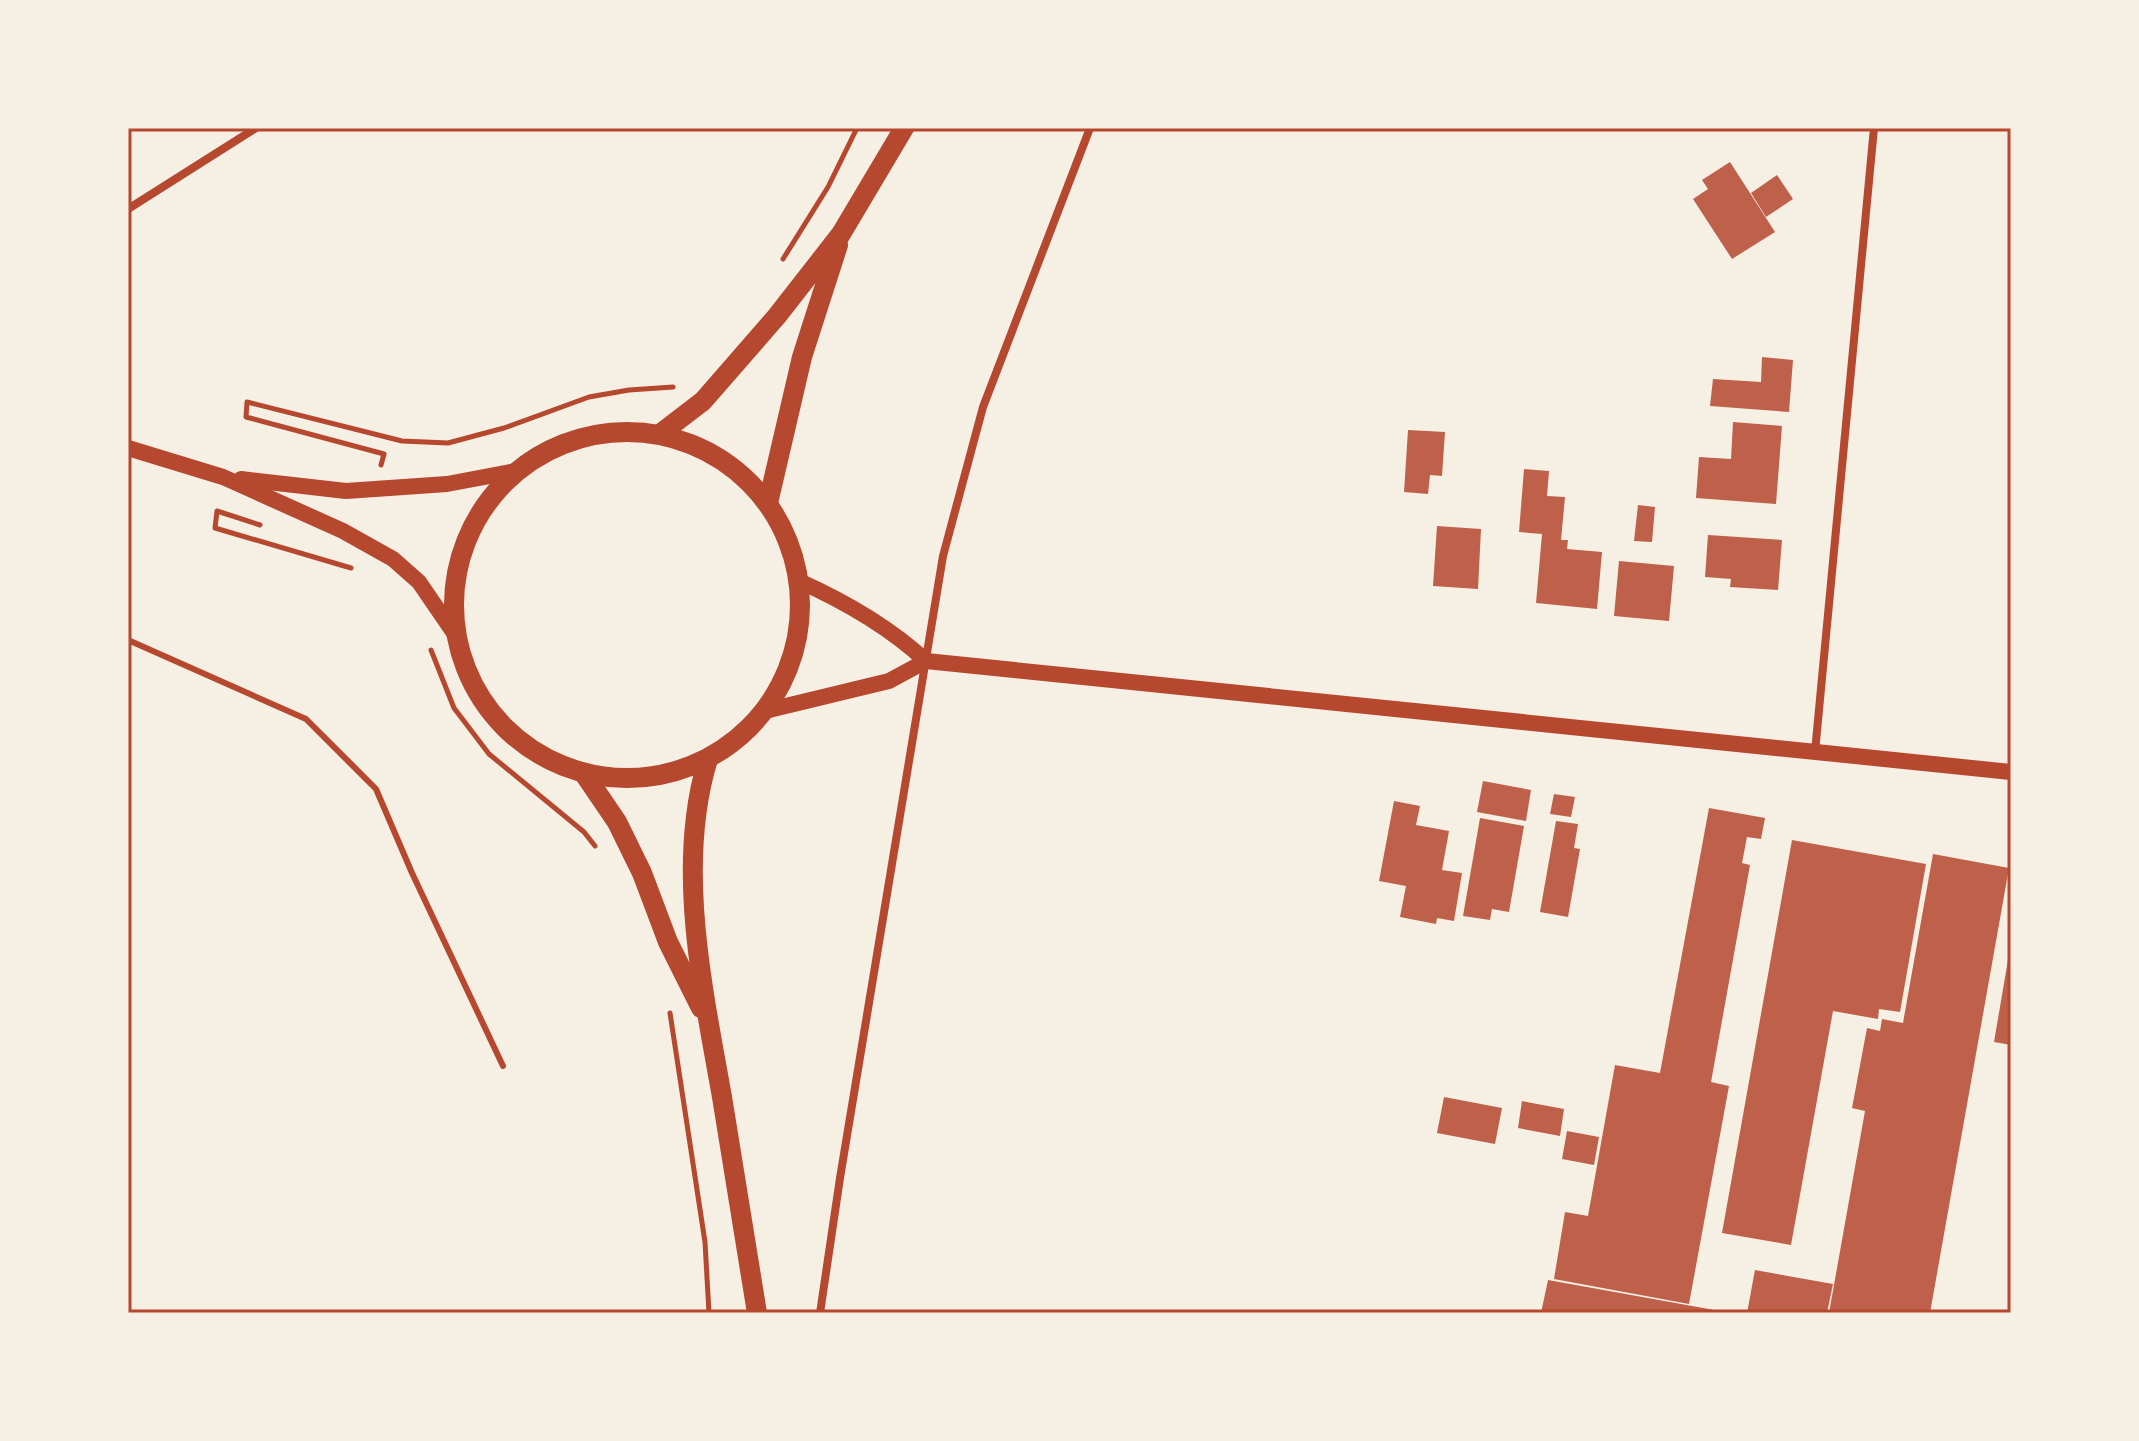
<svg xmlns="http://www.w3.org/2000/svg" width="2139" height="1441" font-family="Lato,sans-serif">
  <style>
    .building { fill: #bf614a }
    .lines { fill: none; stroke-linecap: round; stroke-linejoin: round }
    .path { stroke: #b5482f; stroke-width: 5 }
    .service { stroke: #b5482f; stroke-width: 6 }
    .minor { stroke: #b5482f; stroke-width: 8 }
    .secondary { stroke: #b5482f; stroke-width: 16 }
    .primary { stroke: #b5482f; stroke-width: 20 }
    .neatline { fill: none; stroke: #b5482f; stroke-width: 3 }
  </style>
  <rect width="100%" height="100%" fill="#f6efe4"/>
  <g class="building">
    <polygon points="1730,162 1775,232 1732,259 1693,199 1708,189 1702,180"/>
    <polygon points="1777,175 1793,199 1766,217 1751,193"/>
    <polygon points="1762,357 1793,360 1789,412 1710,406 1713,379 1761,382"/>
    <polygon points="1733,422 1782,426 1776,504 1696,498 1699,457 1731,459"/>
    <polygon points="1408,430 1445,432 1442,476 1430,475 1428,494 1404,492"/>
    <polygon points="1524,469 1549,471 1547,496 1565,497 1561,540 1568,540 1567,549 1602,552 1597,609 1536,603 1542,534 1519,532"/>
    <polygon points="1638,505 1655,507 1652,542 1634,541"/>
    <polygon points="1437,526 1481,529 1478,589 1433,586"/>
    <polygon points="1708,535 1782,540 1778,590 1730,587 1731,579 1705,577"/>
    <polygon points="1619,561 1674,566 1669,621 1614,616"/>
    <polygon points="1483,781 1531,790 1526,821 1477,812"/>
    <polygon points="1554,794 1575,797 1571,817 1550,814"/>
    <polygon points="1394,801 1420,806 1416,825 1449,831 1442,870 1462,873 1454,921 1437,918 1436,924 1400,917 1406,886 1379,881"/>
    <polygon points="1709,808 1765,818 1761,839 1747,837 1742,863 1750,865 1711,1082 1729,1086 1689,1304 1554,1279 1565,1212 1588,1216 1615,1065 1660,1073"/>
    <polygon points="1480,818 1524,826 1509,912 1492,909 1490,920 1463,916"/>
    <polygon points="1556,821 1578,824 1574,848 1580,849 1568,917 1540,912"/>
    <polygon points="1792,840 1926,864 1900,1012 1879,1009 1878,1019 1833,1011 1791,1245 1722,1233"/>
    <polygon points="1933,854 2009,868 1930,1313 1829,1313 1865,1111 1852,1108 1867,1028 1880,1031 1882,1019 1903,1023"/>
    <polygon points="2009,954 2011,954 2011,1045 1994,1042"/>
    <polygon points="1444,1097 1502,1108 1495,1144 1437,1133"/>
    <polygon points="1522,1101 1564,1109 1560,1136 1518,1128"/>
    <polygon points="1567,1131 1599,1137 1594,1165 1562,1159"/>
    <polygon points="1755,1270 1833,1284 1827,1313 1747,1313"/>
    <polygon points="1548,1280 1720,1311 1719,1313 1541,1313"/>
  </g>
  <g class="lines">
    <g class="path">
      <polyline points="783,259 828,187 857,128"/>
      <polyline points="381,465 384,454 246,417 247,402 402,441 448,443 504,428 589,397 629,390 673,387"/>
      <polyline points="260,525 217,511 215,528 351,568"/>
      <polyline points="431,650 454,708 489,754 584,832 595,846"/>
      <polyline points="670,1013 705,1242 709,1313"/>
    </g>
    <polyline class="service" points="128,640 306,719 376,789 412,873 503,1066"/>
    <g class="minor">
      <polyline points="128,209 256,128"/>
      <polyline points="1815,752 1874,128"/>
      <polyline points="820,1313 840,1178 943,556 983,407 1090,128"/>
    </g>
    <g class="secondary">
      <polyline points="128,448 223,477 343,531 393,559 419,582 456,636"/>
      <polyline points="241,479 346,491 447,484 516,471"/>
      <path d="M799,581c47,21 89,45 127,80"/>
      <polyline points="765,711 889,681 926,661 2011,772"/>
    </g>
    <g class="primary">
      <circle cx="627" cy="605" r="173"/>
      <polyline points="660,434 703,401 777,316 841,234 904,128"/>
      <polyline points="768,503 802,357 838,245"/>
      <path d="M708,759c-33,107 -5,230 14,338 12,72 24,144 35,216"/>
      <polyline points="585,775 617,822 642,873 668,942 701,1008"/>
    </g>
  </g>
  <rect width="2139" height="1441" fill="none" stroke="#f6efe4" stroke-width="260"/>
  <rect x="130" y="130" width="1879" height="1181" class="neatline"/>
</svg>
